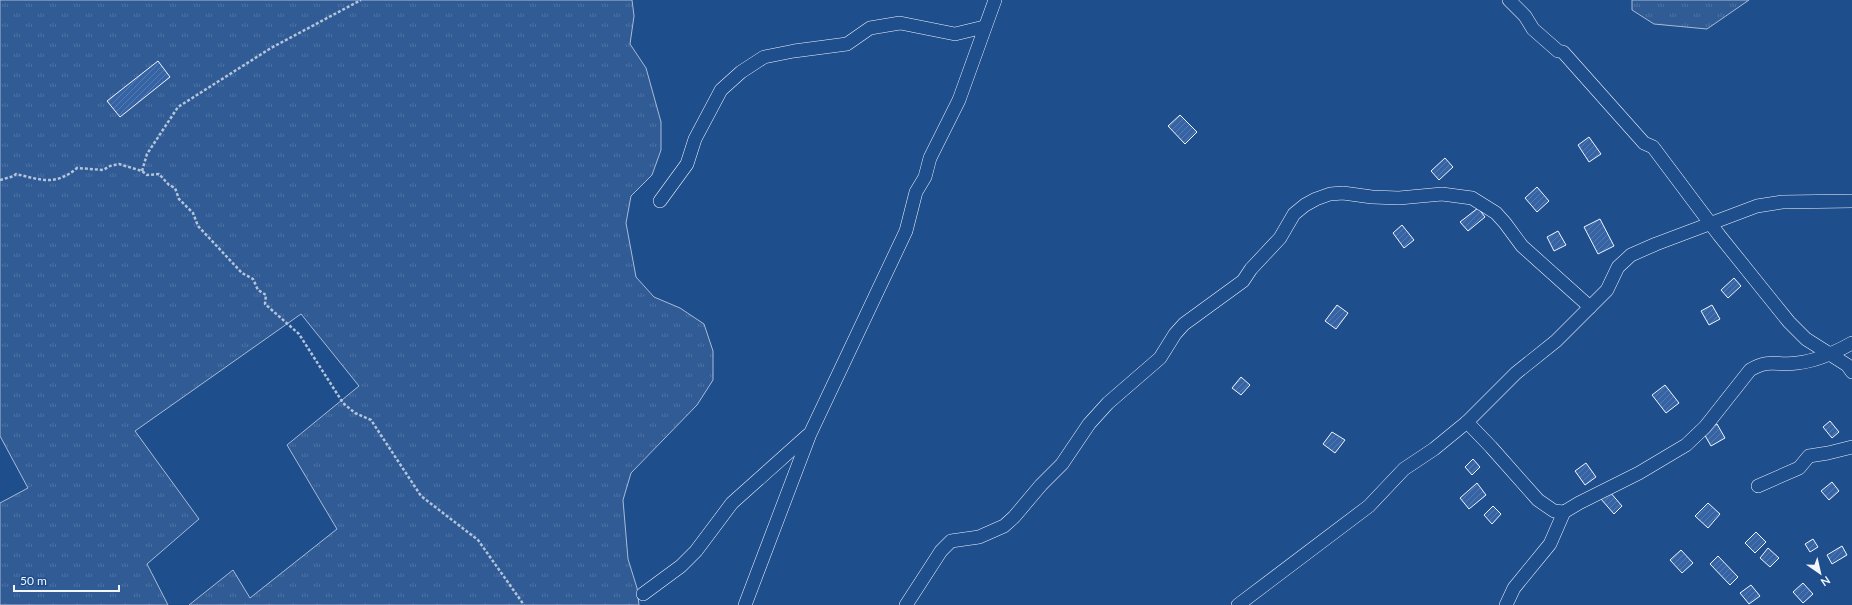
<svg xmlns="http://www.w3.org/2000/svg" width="1852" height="605" font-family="Lato,sans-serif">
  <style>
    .grass { fill: url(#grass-tufts); stroke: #a8bbd7 }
    .building { fill: url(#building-hatch); stroke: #f2f6ff }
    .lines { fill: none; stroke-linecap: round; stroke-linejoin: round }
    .minor-casing { stroke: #f2f6ff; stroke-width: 14 }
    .path { stroke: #b3c4dc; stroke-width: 2.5; stroke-dasharray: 3 2; stroke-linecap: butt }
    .minor { stroke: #1f4e8c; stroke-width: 13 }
  </style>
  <defs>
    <pattern id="grass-tufts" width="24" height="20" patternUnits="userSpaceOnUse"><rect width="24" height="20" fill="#305b95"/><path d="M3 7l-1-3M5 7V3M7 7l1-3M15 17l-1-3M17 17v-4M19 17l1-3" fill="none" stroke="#4e73a5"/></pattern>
    <pattern id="building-hatch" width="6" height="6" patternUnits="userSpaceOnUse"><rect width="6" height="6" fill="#3563a3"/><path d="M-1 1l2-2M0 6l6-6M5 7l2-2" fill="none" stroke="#537ab1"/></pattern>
  </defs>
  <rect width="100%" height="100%" fill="#1f4e8c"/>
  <g class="grass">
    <polygon points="0,0 632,0 634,16 630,44 646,68 661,122 661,150 652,175 631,196 626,223 636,277 654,297 680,308 704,324 713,351 713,380 697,405 631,473 623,500 628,559 637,588 639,605 189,605 233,570 250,598 337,529 287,445 359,386 301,314 135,431 199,519 147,564 168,605 0,605 0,503 28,488 0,436"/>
    <polygon points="1632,0 1749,0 1707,29 1654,24 1632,10"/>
  </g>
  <g class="building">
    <polygon points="158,61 170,77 120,117 107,101"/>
    <polygon points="1180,115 1197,132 1185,144 1168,126"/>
    <polygon points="1589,137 1601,154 1589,162 1578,145"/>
    <polygon points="1445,158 1453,167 1439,180 1431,171"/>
    <polygon points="1537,187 1549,201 1537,212 1525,198"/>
    <polygon points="1478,208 1485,217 1468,231 1460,222"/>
    <polygon points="1600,219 1614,246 1598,254 1584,227"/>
    <polygon points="1402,225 1414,240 1404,248 1393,233"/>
    <polygon points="1558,231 1566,245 1554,251 1547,237"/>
    <polygon points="1734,278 1741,286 1728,298 1721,290"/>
    <polygon points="1337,305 1348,313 1336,329 1325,321"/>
    <polygon points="1712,305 1720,319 1709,325 1701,311"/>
    <polygon points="1241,377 1250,385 1241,395 1232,388"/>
    <polygon points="1665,385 1679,403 1666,413 1652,395"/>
    <polygon points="1830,421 1839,432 1832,438 1823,427"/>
    <polygon points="1717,424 1725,438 1711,446 1703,432"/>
    <polygon points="1332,432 1345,440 1335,453 1323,444"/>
    <polygon points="1473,459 1480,467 1472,475 1465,467"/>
    <polygon points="1586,463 1596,477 1585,485 1575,471"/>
    <polygon points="1832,482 1839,491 1829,500 1821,491"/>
    <polygon points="1477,483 1486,495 1469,509 1460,498"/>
    <polygon points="1609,491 1622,506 1614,514 1601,499"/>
    <polygon points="1708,503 1720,514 1708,528 1695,516"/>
    <polygon points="1493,506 1501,514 1492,524 1484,515"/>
    <polygon points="1756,532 1766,542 1755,553 1745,543"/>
    <polygon points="1813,539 1818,547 1810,552 1805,544"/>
    <polygon points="1842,546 1847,555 1832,564 1827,555"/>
    <polygon points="1768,548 1779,558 1770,567 1760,558"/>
    <polygon points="1681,550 1693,563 1682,573 1670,560"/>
    <polygon points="1718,556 1738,577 1730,585 1710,564"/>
    <polygon points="1803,583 1813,594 1803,603 1793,592"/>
    <polygon points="1751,585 1760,596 1749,604 1740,593"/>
  </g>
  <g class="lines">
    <g class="minor-casing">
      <g id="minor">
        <polyline points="1509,0 1525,16 1533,29 1558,51 1563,52 1644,143 1653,147 1719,235 1789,322 1806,339 1847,365 1852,372"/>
        <polyline points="660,201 687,164 695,139 721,90 741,72 764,57 794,51 847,44 870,28 900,23 955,34 984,27"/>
        <path d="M1467,422l24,25 47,53 16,11 10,1 15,-9 60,-30 47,-28 19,-18 45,-57c20,-12 27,-4 47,-7 19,-2 39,-11 55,-20"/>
        <polyline points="1758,486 1799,468 1809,456 1828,453 1852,447"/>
        <polyline points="643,594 681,566 696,551 732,503 808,435"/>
        <polyline points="745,605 810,434 906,231 916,192 925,177 930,158 959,100 995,0"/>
        <polyline points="906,605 941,551 951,541 979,537 1004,526 1014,517 1041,485 1062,464 1089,424 1108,403 1160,358 1175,334 1184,324 1243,281 1251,269 1280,238 1294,214 1305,205 1316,199 1330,194 1343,193 1372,197 1399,198 1442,194 1472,198 1496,213 1505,223 1522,246 1590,307"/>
        <polyline points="1238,605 1369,506 1404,469 1434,449 1467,422 1516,373 1556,341 1607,290 1618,267 1631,255 1656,244 1757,206 1782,202 1852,201"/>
        <polyline points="1506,605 1514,588 1550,544 1564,512"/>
      </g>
    </g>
    <g class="path">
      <polyline points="142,171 147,154 178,107 271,48 361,0"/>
      <path d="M0,180l14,-4 2,-2c25,6 40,12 61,-6l26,2 7,-4 9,-2 23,7 5,4 12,-1 10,11 6,3 4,11 14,14 5,13 44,47 11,6 5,11 8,5 -1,9 34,30 44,69 12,10 16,7 50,76 57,44 46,65"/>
    </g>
    <use href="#minor" class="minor"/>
  </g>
  <g transform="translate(1820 573) rotate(146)" stroke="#1f4e8c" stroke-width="3" paint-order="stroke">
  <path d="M0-3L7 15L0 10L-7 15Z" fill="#f2f6ff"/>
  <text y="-6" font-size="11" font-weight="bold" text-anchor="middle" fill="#f2f6ff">N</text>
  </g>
  <path d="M14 585v6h105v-6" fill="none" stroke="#f2f6ff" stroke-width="2"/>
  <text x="20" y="585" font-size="12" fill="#f2f6ff" stroke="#1f4e8c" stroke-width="3" paint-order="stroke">50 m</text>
</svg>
